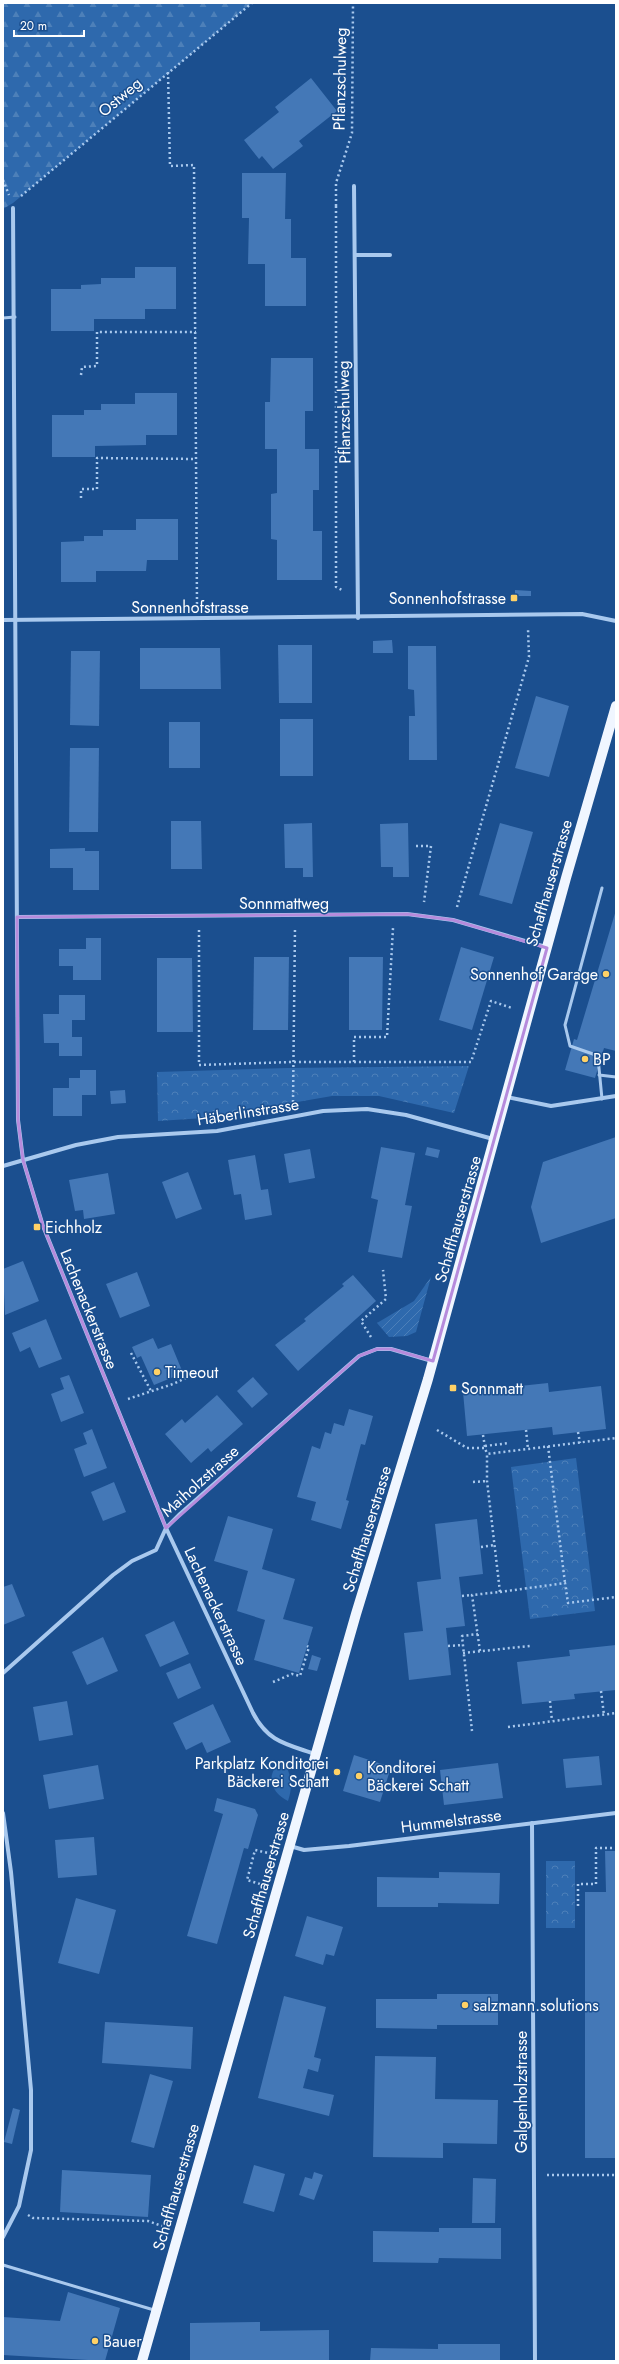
<svg xmlns="http://www.w3.org/2000/svg" width="619" height="2364" font-family="Jost,sans-serif">
  <style>
    .grass { fill: #2e69ad }
    .forest { fill: url(#forest-firs) }
    .park { fill: url(#park-crowns) }
    .garden { fill: url(#garden-furrows) }
    .building { fill: #4478b7 }
    .lines { fill: none; stroke-linecap: round; stroke-linejoin: round }
    .path { stroke: #a9c9ee; stroke-width: 2.5; stroke-dasharray: 2 3; stroke-linecap: butt }
    .service { stroke: #a9c9ee; stroke-width: 3 }
    .minor { stroke: #a9c9ee; stroke-width: 4 }
    .primary { stroke: #f0f6ff; stroke-width: 10 }
    .marked { fill: none; stroke: #b68bdc; stroke-width: 3; stroke-linejoin: round }
    .poi-dot { fill: #ffd166; stroke: #1b4f8f; stroke-width: 1.5 }
    .labels { text-anchor: middle; dominant-baseline: central; stroke-width: 3; stroke-linejoin: round; paint-order: stroke }
    .street-label { font-size: 16px; fill: #fff; stroke: #1b4f8f }
    .poi-label { font-size: 16px; fill: #fff; stroke: #1b4f8f; text-anchor: start }
  </style>
  <defs>
    <pattern id="forest-firs" width="22" height="20" patternUnits="userSpaceOnUse"><rect width="22" height="20" fill="#2e69ad"/><path d="M5 1l3.5 6h-7zM16 11l3.5 6h-7z" fill="#4d80b9"/></pattern>
    <pattern id="park-crowns" width="20" height="18" patternUnits="userSpaceOnUse"><rect width="20" height="18" fill="#2e69ad"/><path d="M2 6a3 3 0 1 1 6 0M12 15a3 3 0 1 1 6 0" fill="none" stroke="#4d80b9"/></pattern>
    <pattern id="garden-furrows" width="10" height="10" patternUnits="userSpaceOnUse"><rect width="10" height="10" fill="#2e69ad"/><path d="M-1 1l2-2M0 10L10 0M9 11l2-2" fill="none" stroke="#4d80b9"/></pattern>
  </defs>
  <rect width="100%" height="100%" fill="#1b4f8f"/>
  <path class="grass" d="M282,1761c10,11 11,26 6,40 -17,-8 -24,-27 -6,-40z"/>
  <polygon class="forest" points="3,3 252,3 13,203 3,209"/>
  <g class="park">
    <polygon points="469,1066 454,1113 379,1096 332,1096 204,1118 158,1121 157,1072 288,1068"/>
    <polygon points="576,1458 595,1611 530,1619 511,1467"/>
    <rect x="546" y="1861" width="29" height="67"/>
  </g>
  <polygon class="garden" points="431,1277 416,1332 407,1336 389,1337 377,1323 414,1301"/>
  <g class="building">
    <polygon points="311,78 337,111 299,141 303,146 273,169 262,156 259,159 244,140 279,112 275,107"/>
    <polygon points="242,173 286,173 285,219 291,219 291,258 306,258 306,306 265,306 265,264 248,264 249,218 242,218"/>
    <polygon points="135,267 176,267 176,309 145,309 145,319 94,319 94,331 51,331 51,289 81,289 81,285 101,284 101,278 135,278"/>
    <polygon points="271,358 313,358 313,411 305,411 305,449 319,449 319,490 313,490 313,531 322,531 322,580 277,580 277,540 271,539 271,494 277,493 277,449 265,449 265,402 270,402"/>
    <polygon points="135,393 177,393 177,435 146,435 146,445 95,446 95,457 52,457 52,415 84,415 84,410 101,410 101,404 135,404"/>
    <polygon points="136,519 178,519 178,560 147,560 146,571 96,571 96,582 61,582 61,542 84,541 84,536 103,536 103,530 136,530"/>
    <polygon points="515,590 531,591 531,596 515,596"/>
    <polygon points="392,640 393,653 373,653 373,641"/>
    <polygon points="278,645 312,645 312,703 279,703"/>
    <polygon points="408,646 436,646 437,760 409,760 409,716 415,716 414,690 408,689"/>
    <polygon points="140,648 220,648 221,689 140,689"/>
    <polygon points="71,651 100,651 99,726 70,725"/>
    <polygon points="536,696 569,706 549,777 515,768"/>
    <rect x="280" y="719" width="33" height="57"/>
    <rect x="169" y="722" width="31" height="46"/>
    <polygon points="70,748 99,748 98,832 69,832"/>
    <polygon points="171,821 201,821 202,869 171,869"/>
    <polygon points="312,823 313,877 303,877 303,868 285,868 284,824"/>
    <polygon points="408,823 409,877 393,877 393,867 381,867 380,824"/>
    <polygon points="500,823 533,832 512,904 479,895"/>
    <polygon points="85,848 85,851 99,851 99,890 73,890 73,868 50,868 50,849"/>
    <polygon points="616,910 616,1051 604,1048 595,1078 565,1070 574,1039 577,1040"/>
    <polygon points="86,938 101,938 101,980 73,980 73,966 59,966 59,949 86,949"/>
    <polygon points="461,947 494,957 472,1030 439,1020"/>
    <polygon points="254,957 289,957 288,1030 253,1030"/>
    <polygon points="349,957 383,957 382,1030 349,1030"/>
    <polygon points="157,958 192,958 193,1032 157,1032"/>
    <polygon points="59,995 85,995 85,1020 72,1020 72,1037 82,1037 82,1056 59,1056 59,1043 44,1043 43,1014 59,1014"/>
    <polygon points="80,1070 96,1070 96,1095 82,1095 82,1116 53,1116 53,1088 69,1088 69,1078 80,1078"/>
    <polygon points="125,1090 126,1103 111,1104 110,1091"/>
    <polygon points="616,1137 616,1218 541,1243 531,1207 543,1162"/>
    <polygon points="381,1147 415,1153 405,1205 412,1206 402,1258 368,1252 378,1200 371,1198"/>
    <polygon points="427,1147 440,1150 438,1158 425,1155"/>
    <polygon points="310,1149 315,1178 289,1183 284,1154"/>
    <polygon points="255,1155 261,1190 268,1189 272,1215 245,1220 241,1194 234,1195 228,1160"/>
    <polygon points="188,1172 202,1209 176,1219 162,1182"/>
    <polygon points="108,1173 115,1214 84,1219 83,1210 75,1211 69,1180"/>
    <polygon points="23,1261 39,1301 5,1315 3,1269"/>
    <polygon points="137,1272 150,1306 120,1318 106,1284"/>
    <polygon points="353,1275 376,1301 298,1371 275,1345 306,1321 304,1319 344,1286 342,1284"/>
    <polygon points="46,1319 62,1359 39,1368 30,1347 20,1352 12,1333"/>
    <polygon points="153,1338 158,1349 171,1344 183,1373 154,1385 141,1356 137,1358 132,1347"/>
    <polygon points="69,1375 84,1413 61,1422 51,1394 64,1389 60,1378"/>
    <polygon points="253,1377 268,1394 252,1408 237,1391"/>
    <polygon points="548,1383 549,1392 601,1386 606,1429 553,1435 552,1427 467,1436 463,1392"/>
    <polygon points="217,1395 243,1424 211,1452 208,1448 191,1463 165,1434 182,1419 185,1423"/>
    <polygon points="349,1409 373,1416 365,1445 361,1444 346,1500 349,1501 341,1529 311,1520 316,1502 297,1497 312,1446 320,1449 325,1432 331,1434 334,1423 344,1426"/>
    <polygon points="92,1429 107,1468 84,1477 74,1449 87,1444 83,1433"/>
    <polygon points="114,1482 126,1512 103,1521 91,1492"/>
    <polygon points="228,1516 273,1529 262,1569 295,1579 283,1619 313,1627 299,1673 254,1660 265,1620 237,1611 248,1571 214,1561"/>
    <polygon points="477,1519 483,1574 459,1577 465,1626 446,1628 451,1675 409,1680 404,1633 423,1631 417,1582 441,1579 435,1524"/>
    <polygon points="12,1584 25,1616 3,1625 3,1587"/>
    <polygon points="174,1621 189,1654 160,1667 145,1635"/>
    <polygon points="103,1637 118,1671 87,1685 72,1652"/>
    <polygon points="616,1645 616,1690 574,1694 575,1699 522,1704 517,1662 570,1656 569,1650"/>
    <polygon points="312,1655 321,1658 317,1671 308,1669"/>
    <polygon points="190,1663 201,1688 178,1699 166,1673"/>
    <polygon points="67,1701 73,1735 39,1741 33,1707"/>
    <polygon points="213,1704 231,1742 207,1753 202,1742 186,1750 173,1723"/>
    <polygon points="354,1755 391,1767 380,1802 343,1791"/>
    <polygon points="599,1756 602,1785 566,1788 563,1759"/>
    <polygon points="498,1763 503,1798 444,1805 440,1770"/>
    <polygon points="98,1765 104,1799 49,1809 43,1775"/>
    <polygon points="217,1798 255,1809 258,1815 248,1849 244,1848 217,1944 187,1936 223,1814 214,1811"/>
    <polygon points="94,1837 97,1875 58,1878 55,1840"/>
    <polygon points="605,1851 616,1851 616,2158 585,2158 585,1892 606,1892"/>
    <polygon points="439,1872 500,1873 499,1904 438,1903 438,1907 377,1907 377,1877 439,1878"/>
    <polygon points="76,1898 116,1910 99,1974 58,1963"/>
    <polygon points="307,1916 343,1927 334,1956 326,1954 323,1965 295,1956"/>
    <polygon points="437,1994 498,1994 498,2025 437,2025 437,2029 376,2028 376,1999 437,1999"/>
    <polygon points="284,1996 326,2007 314,2057 321,2059 318,2072 308,2069 303,2088 334,2095 329,2116 258,2098"/>
    <polygon points="105,2022 193,2027 191,2069 102,2063"/>
    <polygon points="375,2056 436,2057 435,2099 498,2100 497,2144 443,2143 443,2158 373,2157"/>
    <polygon points="150,2074 173,2081 154,2148 131,2142"/>
    <polygon points="13,2108 20,2110 12,2144 4,2142"/>
    <polygon points="254,2165 285,2174 274,2212 243,2203"/>
    <polygon points="62,2170 151,2175 148,2217 60,2212"/>
    <polygon points="314,2172 323,2175 314,2200 299,2195 305,2177 312,2179"/>
    <polygon points="473,2178 496,2179 495,2223 472,2223"/>
    <polygon points="439,2228 501,2228 501,2259 439,2258 438,2263 373,2262 373,2231 439,2232"/>
    <polygon points="68,2292 120,2308 105,2361 3,2355 3,2317 60,2321"/>
    <polygon points="260,2322 260,2331 329,2330 329,2361 190,2361 190,2323"/>
    <polygon points="438,2344 500,2344 500,2361 370,2361 371,2348 438,2349"/>
  </g>
  <g class="lines">
    <g class="path">
      <polyline points="168,72 170,166 194,165 197,604"/>
      <polyline points="3,180 9,195"/>
      <polyline points="21,196 252,3"/>
      <polyline points="336,206 336,587 344,591"/>
      <polyline points="336,206 336,183 352,133 353,3"/>
      <polyline points="81,375 82,367 97,366 97,332 196,332"/>
      <polyline points="81,498 81,489 97,489 97,458 196,459"/>
      <polyline points="416,846 431,846 424,902"/>
      <polyline points="457,907 529,657 528,628"/>
      <polyline points="199,930 199,1065 292,1062 471,1062 491,1001 512,1008"/>
      <polyline points="354,1062 354,1037 387,1037 393,928"/>
      <polyline points="293,1102 295,928"/>
      <polyline points="371,1337 361,1321 386,1299 383,1270"/>
      <polyline points="131,1353 151,1391"/>
      <polyline points="128,1399 173,1384 188,1377"/>
      <polyline points="437,1430 467,1448 485,1448 487,1454"/>
      <polyline points="526,1430 528,1449"/>
      <polyline points="578,1432 580,1443"/>
      <polyline points="483,1435 485,1447"/>
      <polyline points="485,1446 509,1443"/>
      <polyline points="548,1446 565,1583"/>
      <polyline points="473,1482 487,1481"/>
      <polyline points="481,1547 495,1545"/>
      <polyline points="500,1592 565,1583 568,1603 616,1597"/>
      <polyline points="462,1596 472,1595"/>
      <polyline points="448,1646 463,1645"/>
      <polyline points="480,1651 472,1595 500,1592 487,1481 487,1454 616,1438"/>
      <polyline points="463,1653 530,1646"/>
      <polyline points="273,1682 292,1674 300,1676 309,1647 307,1646"/>
      <polyline points="601,1691 604,1715"/>
      <polyline points="550,1701 552,1721"/>
      <polyline points="508,1727 616,1713"/>
      <polyline points="472,1731 462,1636 478,1634"/>
      <polyline points="260,1884 247,1880 255,1850 268,1853"/>
      <polyline points="578,1906 578,1884 596,1884 596,1848 616,1848"/>
      <polyline points="547,2175 616,2175"/>
      <polyline points="28,2215 33,2218 148,2221 162,2226"/>
    </g>
    <g class="service">
      <polyline points="3,318 15,317"/>
      <polyline points="602,888 565,1025 570,1046 593,1054 598,1058 602,1099"/>
      <polyline points="599,1075 616,1077"/>
      <polyline points="3,2265 154,2310"/>
    </g>
    <g class="minor">
      <polyline points="354,186 358,618"/>
      <path d="M13,208l5,912 5,40 20,66 123,302 87,185c15,29 33,31 62,41"/>
      <polyline points="355,255 390,255"/>
      <polyline points="3,620 582,614 616,621"/>
      <polyline points="17,917 407,914 453,920 546,947"/>
      <polyline points="507,1097 551,1106 616,1096"/>
      <polyline points="3,1166 76,1145 118,1137 217,1131 323,1111 367,1109 406,1115 493,1139"/>
      <polyline points="3,1673 113,1575 132,1561 156,1550 166,1528 180,1514 359,1356 377,1349 391,1349 432,1361"/>
      <polyline points="3,1813 11,1872 31,2090 31,2150 19,2206 3,2237"/>
      <polyline points="532,1823 535,2361"/>
      <polyline points="290,1846 304,1850 349,1846 616,1813"/>
    </g>
    <polyline class="primary" points="142,2361 356,1614 428,1379 566,878 616,706"/>
  </g>
  <path class="marked" d="M407,914l46,6 94,28 -114,413 -42,-12h-14l-18,7 -193,172 -123,-302 -20,-66 -5,-40 -1,-203z"/>
  <g class="poi-dot">
    <rect x="510" y="594" width="8" height="8" rx="2"/>
    <circle cx="606" cy="974" r="4"/>
    <circle cx="585" cy="1059" r="4"/>
    <rect x="33" y="1223" width="8" height="8" rx="2"/>
    <circle cx="157" cy="1372" r="4"/>
    <rect x="449" y="1384" width="8" height="8" rx="2"/>
    <circle cx="337" cy="1772" r="4"/>
    <circle cx="359" cy="1776" r="4"/>
    <circle cx="465" cy="2005" r="4"/>
    <circle cx="95" cy="2341" r="4"/>
  </g>
  <g class="labels">
    <g class="street-label">
      <text transform="translate(340 79) rotate(-89)">Pflanzschulweg</text>
      <text transform="translate(120 97) rotate(-40)">Ostweg</text>
      <text transform="translate(344 412) rotate(-91)">Pflanzschulweg</text>
      <text x="190" y="607">Sonnenhofstrasse</text>
      <text transform="translate(549 883) rotate(-74)">Schaffhauserstrasse</text>
      <text x="284" y="903">Sonnmattweg</text>
      <text transform="translate(248 1112) rotate(-9)">Häberlinstrasse</text>
      <text transform="translate(458 1219) rotate(-74)">Schaffhauserstrasse</text>
      <text transform="translate(89 1309) rotate(68)">Lachenackerstrasse</text>
      <text transform="translate(200 1481) rotate(-42)">Maiholzstrasse</text>
      <text transform="translate(367 1529) rotate(-73)">Schaffhauserstrasse</text>
      <text transform="translate(216 1606) rotate(65)">Lachenackerstrasse</text>
      <text transform="translate(451 1821) rotate(-7)">Hummelstrasse</text>
      <text transform="translate(266 1875) rotate(-74)">Schaffhauserstrasse</text>
      <text transform="translate(521 2092) rotate(-90)">Galgenholzstrasse</text>
      <text transform="translate(176 2187) rotate(-74)">Schaffhauserstrasse</text>
    </g>
    <g class="poi-label">
      <text x="506" y="598" text-anchor="end">Sonnenhofstrasse</text>
      <text x="598" y="974" text-anchor="end">Sonnenhof Garage</text>
      <text x="593" y="1059">BP</text>
      <text x="45" y="1227">Eichholz</text>
      <text x="165" y="1372">Timeout</text>
      <text x="461" y="1388">Sonnmatt</text>
      <text x="329" y="1763" text-anchor="end">Parkplatz Konditorei<tspan x="329" dy="18">Bäckerei Schatt</tspan></text>
      <text x="367" y="1767">Konditorei<tspan x="367" dy="18">Bäckerei Schatt</tspan></text>
      <text x="473" y="2005">salzmann.solutions</text>
      <text x="103" y="2341">Bauer</text>
    </g>
  </g>
  <rect width="619" height="2364" fill="none" stroke="#ffffff" stroke-width="8"/>
  <path d="M14 30v6h70v-6" fill="none" stroke="#ffffff" stroke-width="2"/>
  <text x="20" y="30" font-size="12" fill="#ffffff" stroke="#1b4f8f" stroke-width="3" paint-order="stroke">20 m</text>
</svg>
